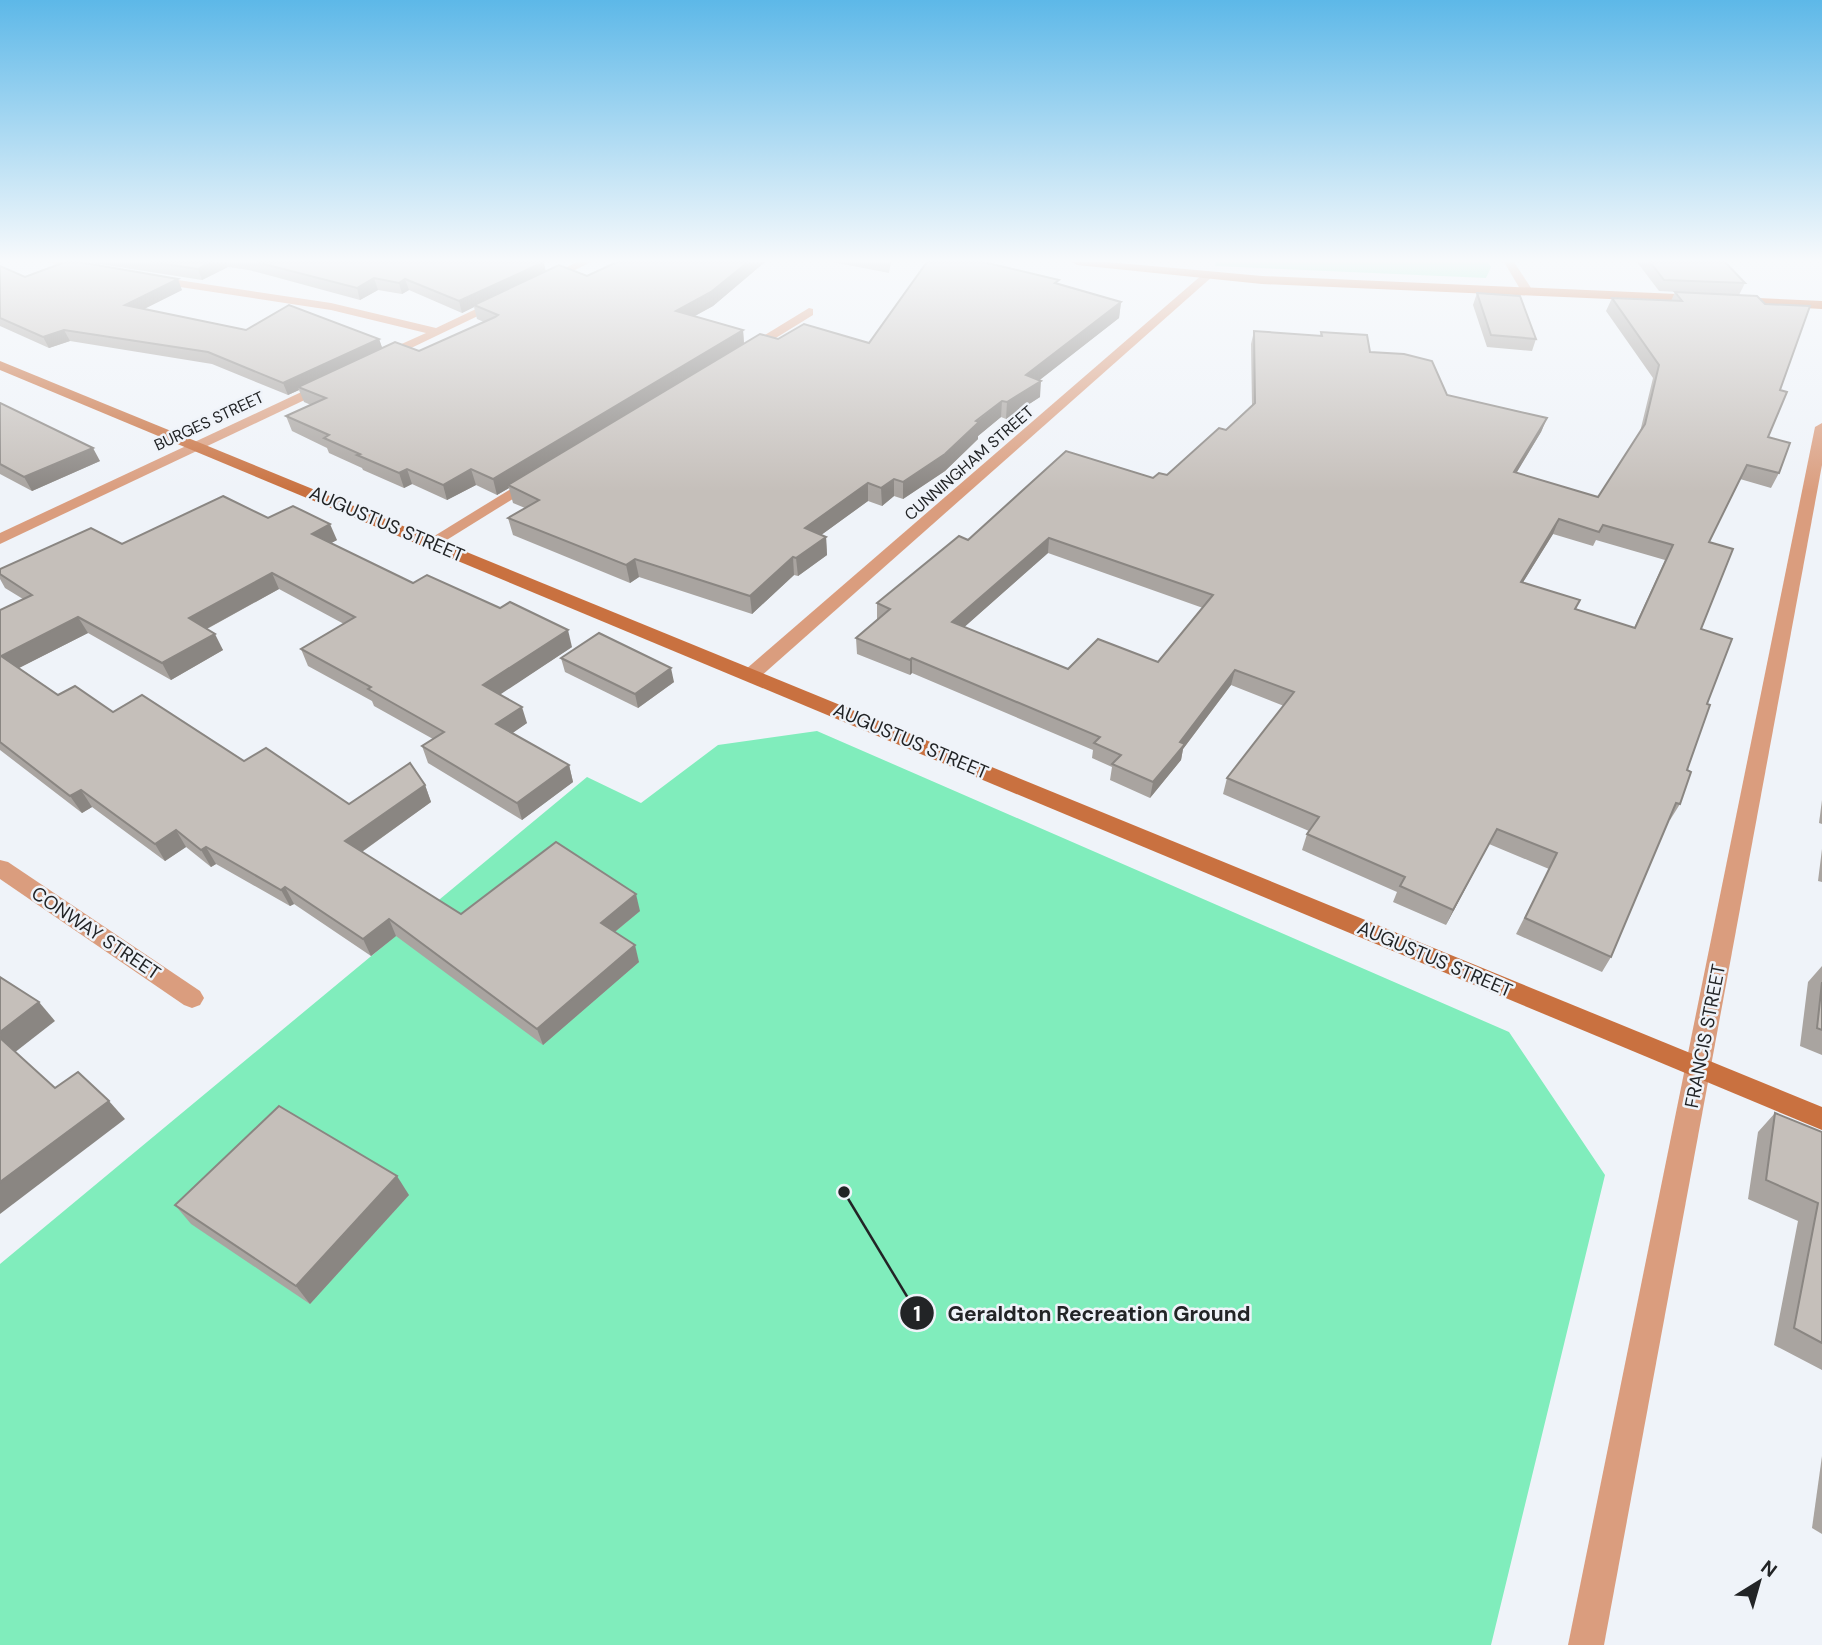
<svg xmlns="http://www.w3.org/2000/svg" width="1822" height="1645" font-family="'DM Sans',sans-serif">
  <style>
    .green { fill: #80edbc }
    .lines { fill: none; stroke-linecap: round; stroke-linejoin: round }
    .street { fill: #da9d7e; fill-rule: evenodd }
    .secondary { fill: #c97140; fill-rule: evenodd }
    .wall { fill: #a9a4a0; fill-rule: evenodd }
    .shaded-wall { fill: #8a8682 }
    .building { fill: #c5bfba; stroke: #8a8682; stroke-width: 2; fill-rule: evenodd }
    .labels { text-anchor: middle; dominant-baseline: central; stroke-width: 5; stroke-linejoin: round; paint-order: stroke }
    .far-street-label { font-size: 16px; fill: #222426; stroke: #eff3f9 }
    .street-label { font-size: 19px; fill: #222426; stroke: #eff3f9 }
    .leader { fill: none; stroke: #222426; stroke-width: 2.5 }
    .callout-dot { fill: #222426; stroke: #eff3f9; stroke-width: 2.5 }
    .mark-label { font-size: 21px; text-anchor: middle; font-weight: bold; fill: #fff }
    .callout-label { font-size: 21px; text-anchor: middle; font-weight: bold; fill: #222426; stroke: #eff3f9; stroke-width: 5; stroke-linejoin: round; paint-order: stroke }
  </style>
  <rect width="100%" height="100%" fill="#eff3f9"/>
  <g class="green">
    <polygon points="1216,262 1488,262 1491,267 1486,278 1215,266"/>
    <polygon points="817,731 1509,1032 1605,1175 1491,1645 0,1645 0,1264 587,777 641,803 718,745"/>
  </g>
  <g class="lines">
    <g class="street">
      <polygon points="48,262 69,262 94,269 88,272"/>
      <polygon points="577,262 591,262 547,284 537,282"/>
      <polygon points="1504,262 1514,262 1533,291 1531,294 1523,294"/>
      <polygon points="1203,274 1213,276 759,678 745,678 743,674 745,670"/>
      <polygon points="151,276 331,303 436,328 497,299 507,302 382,362 375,358 377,355 426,333 331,310 147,282 145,280"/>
      <polygon points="809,308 813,309 813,315 750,354 745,355 739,351"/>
      <polygon points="327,380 332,381 332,387 0,544 0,533"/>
      <polygon points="1822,423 1822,465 1604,1645 1568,1645 1815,427"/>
      <polygon points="535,474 543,479 540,482 437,546 425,546 423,543"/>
      <polygon points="0,860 8,862 200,991 204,998 200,1005 192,1008 184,1005 0,879"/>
    </g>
    <g class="secondary">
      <polygon points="1072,262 1108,262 1262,276 1700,295 1706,299 1700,303 1262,284 1077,265"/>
      <polygon points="1736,297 1822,301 1822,309 1732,304 1730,301"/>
      <polygon points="0,361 1822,1107 1822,1130 0,370"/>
    </g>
  </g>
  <g class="wall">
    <polygon points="92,262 542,262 546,271 587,276 617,262 765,262 713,306 695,316 743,330 744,344 778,339 869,343 1059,284 1121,302 1119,318 1039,380 1040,397 1006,419 1001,417 978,436 978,439 945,471 903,499 894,496 882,506 868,501 821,535 826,537 827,555 798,576 794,575 752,614 639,577 630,583 513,535 508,518 525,508 513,503 509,488 497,495 476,485 447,500 412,484 404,488 363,470 362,468 329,453 327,448 292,431 286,416 311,405 304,402 299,390 288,395 212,364 70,341 49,348 0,326 0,266 25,277 182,290 144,309 246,330 379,339 382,348 419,351 484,322 477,319 474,307 462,313 409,290 402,294 378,290 360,300 249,270 228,267 202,280 93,263"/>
    <polygon points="832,262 891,262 889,273"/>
    <polygon points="1637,262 1725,262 1745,283 1739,295 1659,291"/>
    <path d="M1675,292l105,98 -12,47 11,36 -8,15 -31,-9 -31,63 -8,87 6,75 -20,66 -7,34 -10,16 -1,-1 -58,138 -9,15 -86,-38 33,-65 -60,-25 -43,81 -53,-23 4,-10 -95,-42 5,-16 2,-3 -86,-37 4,-16 57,-72 -53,-21 -48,64 -2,11 -31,38 -40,-18 2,-13 -20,-9 1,-8 -181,-77 -2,2 -53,-21 -1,-16 22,-19h-1v-16l91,-63 185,-62 14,-3 59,-45 26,-24 -1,-62 3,-13 66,5 1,-4 49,20 77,43 100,23 -6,14 -25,41 82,24 42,-65 13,-54 -47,-67 6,-13 59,3zM1553,534l40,12 3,-6 69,20 -31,68 -59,-19 -52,-27zM1048,553l155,55 -45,54 -90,7 -104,-42z"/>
    <polygon points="1477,293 1536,339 1532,351 1487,347 1473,305"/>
    <polygon points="0,403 100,461 32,491 0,474"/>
    <polygon points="268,518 337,540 331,543 413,583 572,647 500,694 527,723 512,733 569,765 573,782 522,820 428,763 422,746 433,739 374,706 372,701 308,666 301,649 344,624 279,589 207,629 223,650 171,680 88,633 19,668 58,695 113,712 244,761 349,804 425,785 431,802 362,852 461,914 640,911 615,932 639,962 543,1045 396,936 371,956 294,904 290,906 216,864 211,867 186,847 165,861 92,807 82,813 0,750 0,610 23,599 5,588 0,579 0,569 122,544"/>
    <polygon points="561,658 674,682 638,708 565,672"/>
    <polygon points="1822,800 1822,824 1819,823"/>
    <polygon points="1822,849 1822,882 1818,881"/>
    <polygon points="1822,966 1822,1055 1800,1046 1808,982"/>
    <polygon points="1775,1113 1822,1132 1822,1370 1774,1345 1798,1221 1748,1199 1758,1132"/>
    <polygon points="409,1195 310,1304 191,1224 175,1205"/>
    <polygon points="1822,1456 1822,1534 1812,1528"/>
  </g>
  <g class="shaded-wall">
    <polygon points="212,262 226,262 228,267 202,280 198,269"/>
    <polygon points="544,262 546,273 474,305 474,307 462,313 459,301"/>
    <polygon points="748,262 765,262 713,306 678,325 676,311"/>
    <polygon points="374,278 378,290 360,300 357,288"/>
    <polygon points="178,279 182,290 130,316 125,305"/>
    <polygon points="405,279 409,290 402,294 399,283"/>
    <polygon points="1121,302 1119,318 1027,390 1041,381 1040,397 1006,419 1007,402 1026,375"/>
    <polygon points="64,330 70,341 49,348 43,337"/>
    <polygon points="743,330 744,344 508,485 509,488 497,495 493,479"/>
    <polygon points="379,339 383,350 298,387 299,390 288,395 283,383"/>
    <polygon points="1002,401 1001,417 978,436 978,439 945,471 903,499 903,482"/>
    <polygon points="1547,418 1541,432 1508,487 1514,472"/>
    <polygon points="93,448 100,461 32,491 24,477"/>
    <polygon points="407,469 412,484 404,488 399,473"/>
    <polygon points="471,469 476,485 447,500 443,485"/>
    <polygon points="894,479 894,496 882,506 881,488"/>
    <polygon points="868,483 868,501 806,546 805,528"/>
    <polygon points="1559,519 1553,534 1514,597 1521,582"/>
    <polygon points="330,524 337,540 318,550 312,534"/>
    <polygon points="826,537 827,555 798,576 796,558"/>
    <polygon points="1049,538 1048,553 952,638 952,622"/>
    <polygon points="793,557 794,575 752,614 750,596"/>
    <polygon points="635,559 639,577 630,583 626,565"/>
    <polygon points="272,573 279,589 197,634 189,618"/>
    <polygon points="78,617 88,633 11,672 1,656"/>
    <polygon points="568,630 572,647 489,702 483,685"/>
    <polygon points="215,634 223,650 171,680 162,663"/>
    <polygon points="912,658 912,673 910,675 910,660"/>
    <polygon points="671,668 674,682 638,708 635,694"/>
    <polygon points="1235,670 1231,685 1183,749 1181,760 1150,798 1153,782 1180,742"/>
    <polygon points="522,707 527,723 501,741 496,724"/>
    <polygon points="569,765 573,782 522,820 517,803"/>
    <polygon points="425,785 431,802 353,858 345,841"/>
    <polygon points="81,790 92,807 82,813 70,796"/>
    <polygon points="1497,829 1489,844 1446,925 1453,910"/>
    <polygon points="176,830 186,847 165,861 155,844"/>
    <polygon points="206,847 216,864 211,867 201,850"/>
    <polygon points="285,887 294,904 290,906 281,890"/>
    <polygon points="636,894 640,911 606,939 601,923"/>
    <polygon points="389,919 396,936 371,956 363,939"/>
    <polygon points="635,945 639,962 543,1045 537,1029"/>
    <polygon points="39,1002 55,1021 14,1053 0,1038 0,1032"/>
    <polygon points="109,1101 125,1119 0,1214 0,1182"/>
    <polygon points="397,1176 409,1195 310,1304 296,1286"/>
  </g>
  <g class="building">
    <polygon points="65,262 79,262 178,279 125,305 246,330 289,305 379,339 283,383 208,352 64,330 43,337 0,318 0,266 25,277"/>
    <polygon points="151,262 212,262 198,269"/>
    <polygon points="256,262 544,262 459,301 405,279 399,283 374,278 357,288"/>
    <polygon points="617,262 748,262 711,292 676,311 743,330 493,479 471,469 443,485 407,469 399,473 357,455 360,454 324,438 329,435 286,416 326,398 298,387 395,342 419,351 495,317 498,315 474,305 559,265 587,276"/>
    <polygon points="927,262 983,262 1059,280 1055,283 1121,302 1026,375 1041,381 1007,402 1002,401 976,421 979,422 945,454 903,482 894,479 881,488 868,483 805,528 826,537 796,558 793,557 750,596 635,559 626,565 508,518 539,500 508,485 760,334 778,339 804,324 869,343"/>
    <polygon points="1650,262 1725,262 1745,283 1664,280"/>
    <path d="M1675,292l82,4 8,8 45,2 -30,84 7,2 -19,45 22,6 -11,30 -32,-8 -38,77 24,7 -32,80 31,10 -25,65 3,1 -23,65 4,2 -11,32 -4,-1 -65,154 -86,-39 32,-65 -60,-24 -44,81 -53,-24 5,-9 -98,-43 12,-17 -92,-39 67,-86 -59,-22 -55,72 5,2 -32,38 -41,-18 9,-9 -27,-12 6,-6 -188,-79 -2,2 -54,-22 34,-29 -13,-6 82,-67 9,4 98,-89 87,27 6,-5 8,2 52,-47 7,2 29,-27 -1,-72 68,5 -1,-4 46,3 3,17 34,2 28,7 15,34 100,23 -33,54 84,25 47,-73 14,-59 -47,-67 70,3zM1559,519l40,13 4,-7 70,20 -38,83 -60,-19 5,-9 -59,-18zM1049,538l164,57 -55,67 -60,-23 -30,30 -116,-47z"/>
    <polygon points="1477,293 1520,296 1536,339 1491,335"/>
    <polygon points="0,403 93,448 24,477 0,464"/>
    <polygon points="223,496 268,518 293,506 330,524 312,534 413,583 427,575 500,608 510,602 568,630 483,685 522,707 496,724 569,765 517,803 422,746 444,732 368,689 371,687 301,649 355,617 272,573 189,618 215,634 162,663 78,617 1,656 58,695 75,686 113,712 142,695 244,761 266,748 349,804 410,763 425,785 345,841 461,914 556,842 636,894 601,923 635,945 537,1029 389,919 363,939 285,887 281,890 206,847 201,850 176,830 155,844 81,790 70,796 0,742 0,610 32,595 0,574 0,569 91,528 122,544"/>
    <polygon points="599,633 671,668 635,694 561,658"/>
    <polygon points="0,977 39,1002 0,1032"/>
    <polygon points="1822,982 1822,1030 1817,1028"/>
    <polygon points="0,1038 55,1088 78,1072 109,1101 0,1182"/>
    <polygon points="279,1106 397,1176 296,1286 175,1205"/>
    <polygon points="1775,1113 1822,1132 1822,1343 1794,1328 1818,1203 1766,1180"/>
  </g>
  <linearGradient id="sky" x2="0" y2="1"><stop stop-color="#5db8e8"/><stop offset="0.53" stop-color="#f8fafc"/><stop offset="1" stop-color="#f8fafc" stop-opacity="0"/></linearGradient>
  <rect width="1822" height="492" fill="url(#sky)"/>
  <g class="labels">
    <g class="far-street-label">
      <text transform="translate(209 421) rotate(-25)">BURGES STREET</text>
      <text transform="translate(969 463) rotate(-41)">CUNNINGHAM STREET</text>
    </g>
    <g class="street-label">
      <text transform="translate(387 524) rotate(23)">AUGUSTUS STREET</text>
      <text transform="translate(911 741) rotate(23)">AUGUSTUS STREET</text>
      <text transform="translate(96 933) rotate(34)">CONWAY STREET</text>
      <text transform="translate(1435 959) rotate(23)">AUGUSTUS STREET</text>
      <text transform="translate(1705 1036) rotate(-79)">FRANCIS STREET</text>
    </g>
  </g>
  <path class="leader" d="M844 1192L917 1313"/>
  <g class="callout-dot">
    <circle cx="844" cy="1192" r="7"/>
    <circle cx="917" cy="1313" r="18"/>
  </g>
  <g class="mark-label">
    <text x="917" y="1321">1</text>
  </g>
  <g class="callout-label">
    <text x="1099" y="1321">Geraldton Recreation Ground</text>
  </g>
  <g transform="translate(1759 1582) rotate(37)" stroke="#eff3f9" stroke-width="5" paint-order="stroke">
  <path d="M0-5L12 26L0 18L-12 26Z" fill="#222426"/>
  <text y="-10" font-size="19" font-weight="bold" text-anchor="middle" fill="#222426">N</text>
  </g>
</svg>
